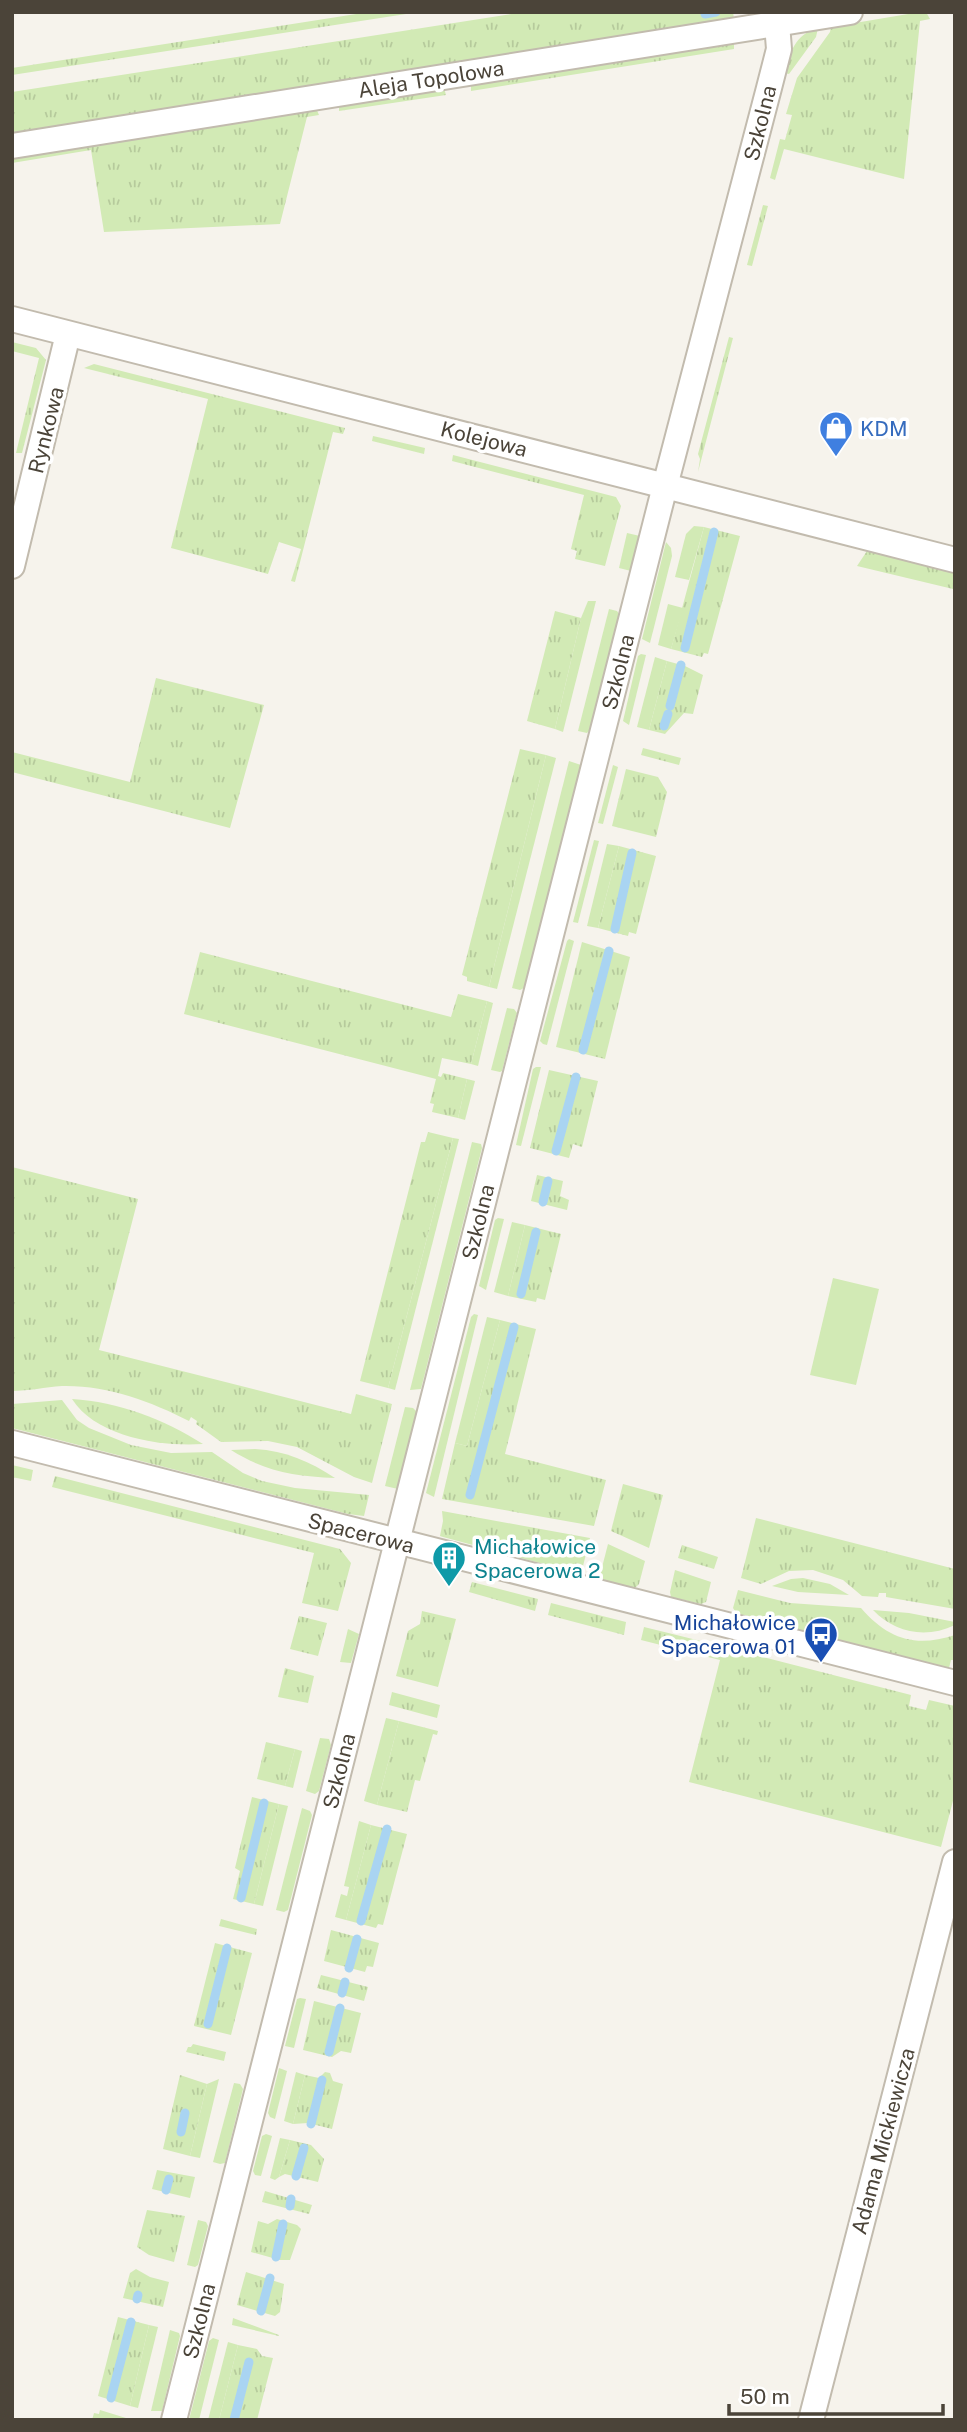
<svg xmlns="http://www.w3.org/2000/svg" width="967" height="2432" font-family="'Public Sans',sans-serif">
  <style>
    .grass { fill: url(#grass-tufts) }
    .green { fill: #d2eab5 }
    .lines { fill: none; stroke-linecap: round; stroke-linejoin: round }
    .stream { stroke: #a9d4f2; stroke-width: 9 }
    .minor-casing { stroke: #c2bbae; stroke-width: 28 }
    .minor { stroke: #fff; stroke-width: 24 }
    .labels { text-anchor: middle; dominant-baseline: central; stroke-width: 7; stroke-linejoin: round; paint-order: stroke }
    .street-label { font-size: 21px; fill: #4b4439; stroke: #fff }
    .shop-label { font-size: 21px; fill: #366cbe; stroke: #fff; text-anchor: start }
    .culture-label { font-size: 21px; fill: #0d838f; stroke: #fff; text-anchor: start }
    .transit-label { font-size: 21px; fill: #164399; stroke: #fff; text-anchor: end }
  </style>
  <defs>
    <pattern id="grass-tufts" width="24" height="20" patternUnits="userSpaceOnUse" patternTransform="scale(1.75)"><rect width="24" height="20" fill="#d2eab5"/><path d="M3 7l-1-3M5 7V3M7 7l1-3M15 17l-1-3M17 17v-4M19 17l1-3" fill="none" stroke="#b6ca9c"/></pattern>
  </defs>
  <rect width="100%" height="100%" fill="#f6f3ec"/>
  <g class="grass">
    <polygon points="369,12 419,12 12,75 12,68"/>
    <polygon points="524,12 733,12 734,19 12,135 12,92"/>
    <polygon points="920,12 926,12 930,19 920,21 904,179 784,149 775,180 770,178 780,139 785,140 792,115 786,114 797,78 830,32 831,27"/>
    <path d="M818,28l-2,9 -27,37 -5,-1c6,-20 11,-39 34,-45z"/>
    <polygon points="734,42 734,49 471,91 471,83"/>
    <polygon points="444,88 446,95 339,111 339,105"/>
    <polygon points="316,108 319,115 307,117 280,224 104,232 91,150 12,163 12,157"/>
    <polygon points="763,205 768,206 752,266 747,265"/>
    <polygon points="729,337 733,338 698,472 700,459 698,454"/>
    <polygon points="12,342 36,348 46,360 22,453 16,453 39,358 12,351"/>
    <polygon points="94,364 345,428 343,434 333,432 295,582 291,581 301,549 279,542 268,574 171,548 208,399 84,368"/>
    <polygon points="453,455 616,497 621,506 605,566 575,559 577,551 571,549 584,495 452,461"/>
    <polygon points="704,527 740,536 708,654 704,653 702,657 671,649"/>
    <polygon points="867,551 953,572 953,589 857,566"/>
    <polygon points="555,611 581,618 555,729 527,721"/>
    <polygon points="667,661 685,666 703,675 693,714 684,713 665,734 649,730"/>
    <polygon points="156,678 264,705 230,828 12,772 12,752 130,782"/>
    <polygon points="643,748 681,758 679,765 641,755"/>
    <polygon points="520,749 546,755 489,987 467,981 467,977 462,975"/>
    <polygon points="626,769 658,777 667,792 656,837 612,826"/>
    <polygon points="619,846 656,856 636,934 629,932 628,936 598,928"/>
    <polygon points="582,942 630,957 605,1059 556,1047"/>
    <polygon points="200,952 451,1017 458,994 487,1001 471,1064 442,1058 438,1076 441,1077 443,1073 467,1079 458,1118 432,1112 434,1104 430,1103 436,1079 184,1014"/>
    <polygon points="549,1070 598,1081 582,1147 573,1144 569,1158 530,1148"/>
    <polygon points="428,1132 453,1138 388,1388 360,1381 421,1142 425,1142"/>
    <path d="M12,1167l126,32 -39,151 252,64 5,-20 36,10 -20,79 -18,-6 -57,-30 -29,-6 -47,1 -25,-18 1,-3 -6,-4 -2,4c-39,-20 -82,-36 -127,-35 -17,1 -33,5 -50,5z"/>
    <polygon points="537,1175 563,1181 560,1196 569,1200 567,1210 531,1201"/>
    <polygon points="525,1225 561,1234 545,1300 537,1298 536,1302 508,1296"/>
    <polygon points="500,1320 536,1329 505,1454 606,1480 594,1526 442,1499 455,1443 467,1446"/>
    <path d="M72,1399c47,3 91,20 131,45 -42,3 -107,-7 -131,-45z"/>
    <polygon points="62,1400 77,1420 89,1428 131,1445 171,1453 212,1452 243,1473 262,1481 295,1488 369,1495 364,1516 348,1514 12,1428 12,1404"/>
    <path d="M255,1449c31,2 54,12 80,29 -41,-2 -69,-6 -104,-28z"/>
    <polygon points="12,1465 33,1470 31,1481 12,1477"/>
    <polygon points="55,1476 340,1549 351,1563 338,1611 302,1603 314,1553 52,1487"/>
    <polygon points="623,1484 663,1495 649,1548 611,1531"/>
    <polygon points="442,1511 590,1538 581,1574 443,1537 440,1536 443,1521"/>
    <polygon points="756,1518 955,1569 955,1609 886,1597 886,1593 879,1593 878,1597 862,1596 843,1580 813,1570 789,1571 761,1584 741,1578"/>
    <polygon points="608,1544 645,1561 639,1584 635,1588 599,1579"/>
    <polygon points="682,1545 718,1557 714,1569 678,1558"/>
    <polygon points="675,1570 711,1582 706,1602 701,1604 671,1597 670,1592"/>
    <polygon points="803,1578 830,1584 849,1595 798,1592 772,1586 791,1579"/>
    <polygon points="472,1582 538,1599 535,1611 469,1592"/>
    <path d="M738,1590l52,13 71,5c27,31 54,40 94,27v25h-4l-2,8 -212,-54 -4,-6z"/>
    <polygon points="551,1603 626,1622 624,1635 548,1615"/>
    <path d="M873,1610l36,3 46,9v3c-29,14 -60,8 -82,-15z"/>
    <polygon points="422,1611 456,1619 438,1687 396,1676 408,1631 420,1624"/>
    <polygon points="299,1616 327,1623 318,1656 290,1649"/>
    <polygon points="644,1627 717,1645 719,1642 731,1645 732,1649 911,1695 909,1706 926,1710 929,1700 955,1706 955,1793 941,1847 689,1782 720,1660 641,1640"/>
    <polygon points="285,1668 314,1676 308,1703 278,1697"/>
    <polygon points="392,1692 440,1705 437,1718 389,1705"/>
    <polygon points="399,1721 438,1731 437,1735 433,1734 420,1781 415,1780 407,1812 377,1805"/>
    <polygon points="266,1742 295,1749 285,1786 257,1779"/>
    <polygon points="252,1797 279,1804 254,1904 233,1899 240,1871 235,1868"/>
    <polygon points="371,1825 407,1834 383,1925 378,1924 376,1928 346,1920"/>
    <polygon points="221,1919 257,1929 256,1935 219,1926"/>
    <polygon points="331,1930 379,1943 373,1967 367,1966 365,1972 324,1961"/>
    <polygon points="215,1943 252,1953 231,2035 194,2026"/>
    <polygon points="321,1975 368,1987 364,2001 317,1988"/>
    <polygon points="314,2001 361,2013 351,2053 341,2051 332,2057 303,2050"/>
    <polygon points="193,2044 226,2052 224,2061 186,2052 188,2047 191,2047"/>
    <polygon points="325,2072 330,2073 333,2081 343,2084 332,2129 308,2123 293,2124 305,2075 319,2078"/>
    <polygon points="180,2075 207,2084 190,2156 163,2149"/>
    <polygon points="290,2140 311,2145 324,2159 318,2182 285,2174 279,2177"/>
    <polygon points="157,2170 195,2177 190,2198 152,2189"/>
    <polygon points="265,2191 312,2205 309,2214 262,2202"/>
    <polygon points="147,2210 185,2216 174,2262 149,2255 137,2247"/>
    <polygon points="277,2219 297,2225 301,2229 290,2260 280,2260 251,2252 258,2221 268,2224"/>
    <polygon points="136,2269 150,2277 169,2282 163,2307 123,2298 130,2273"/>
    <polygon points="246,2272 284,2284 280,2312 275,2316 237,2305"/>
    <polygon points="118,2317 149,2325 130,2406 98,2396"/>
    <polygon points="233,2318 279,2335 279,2336 232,2325"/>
    <polygon points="238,2345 257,2349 262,2356 273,2358 257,2420 219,2420"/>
    <polygon points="100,2410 126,2418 126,2420 92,2420 94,2413 99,2414"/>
  </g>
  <g class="green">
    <polygon points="373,436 425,448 424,454 372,441"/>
    <polygon points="694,526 704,527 689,580 675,577 686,534"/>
    <polygon points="627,533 640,536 631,571 619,568"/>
    <polygon points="666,542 671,548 672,556 650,643 642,639"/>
    <polygon points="588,601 596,601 563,732 555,729 581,618"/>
    <polygon points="668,604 683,608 671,649 658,645"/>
    <polygon points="609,609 617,611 619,614 589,731 587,733 578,731"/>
    <polygon points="641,654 646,655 629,725 623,721 638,656"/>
    <polygon points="655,657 667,661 649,730 637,727"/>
    <polygon points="546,755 556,758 497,989 489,987"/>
    <polygon points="569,761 581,765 524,988 520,990 512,988"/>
    <polygon points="613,765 618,767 603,824 598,823"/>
    <polygon points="594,840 599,841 578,923 573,922"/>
    <polygon points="607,844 619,846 598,928 587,926"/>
    <polygon points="569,939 574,941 547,1045 543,1044 540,1041 567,941"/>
    <polygon points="487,1001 493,1003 478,1066 471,1064"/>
    <polygon points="507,1008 514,1009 517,1013 502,1071 500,1072 491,1070"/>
    <polygon points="536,1067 541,1067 521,1146 516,1145 533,1069"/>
    <polygon points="467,1079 475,1081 465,1120 458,1118"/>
    <polygon points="453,1138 459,1139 395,1390 388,1388"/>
    <polygon points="472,1142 481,1144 482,1148 421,1389 410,1390"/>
    <polygon points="498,1218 504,1219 486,1290 479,1286 495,1220"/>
    <polygon points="512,1222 525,1225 508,1296 494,1292"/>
    <polygon points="833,1278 879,1289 856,1385 810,1375"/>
    <polygon points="474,1314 478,1315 434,1497 426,1493 471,1317"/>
    <polygon points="487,1317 500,1320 467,1446 455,1443"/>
    <polygon points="405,1407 413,1408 417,1412 398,1489 385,1486"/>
    <polygon points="348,1629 359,1634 351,1663 340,1662"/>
    <polygon points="386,1718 399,1721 377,1805 364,1801"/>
    <polygon points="320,1738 329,1739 331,1745 319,1791 315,1794 306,1791"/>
    <polygon points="295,1749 302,1751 293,1788 285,1786"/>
    <polygon points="279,1804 288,1806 263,1906 254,1904"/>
    <polygon points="302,1808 310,1811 312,1815 288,1910 284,1912 276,1910"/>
    <polygon points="359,1821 371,1825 346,1920 335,1917 341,1894 347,1896 349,1887 344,1886"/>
    <polygon points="300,1998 306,1999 294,2048 285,2046 297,1999"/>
    <polygon points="279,2068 287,2071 275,2119 270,2117 268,2113"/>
    <polygon points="296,2072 305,2075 293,2124 284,2121"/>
    <polygon points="219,2079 200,2158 190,2156 207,2084"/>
    <polygon points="234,2083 240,2084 243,2089 225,2163 220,2164 213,2162"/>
    <polygon points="266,2134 272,2136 261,2176 255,2175 253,2171 262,2136"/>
    <polygon points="280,2138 290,2140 279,2177 275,2180 270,2178"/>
    <polygon points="198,2220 206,2222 208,2226 198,2265 195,2267 187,2265"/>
    <polygon points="149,2325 158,2327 138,2408 130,2406"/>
    <polygon points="170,2330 179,2333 180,2336 162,2411 151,2411"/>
    <polygon points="213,2338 219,2340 199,2420 189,2420 209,2341"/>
    <polygon points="228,2342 238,2345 219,2420 208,2420"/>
  </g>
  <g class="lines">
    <g class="stream">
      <polyline points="705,14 716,12"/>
      <polyline points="685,648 714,532"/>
      <polyline points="670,706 681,665"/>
      <polyline points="664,726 668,714"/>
      <polyline points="615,929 632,853"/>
      <polyline points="583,1050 609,951"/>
      <polyline points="556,1151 576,1077"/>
      <polyline points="543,1202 548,1181"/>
      <polyline points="521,1294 536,1232"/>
      <polyline points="470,1495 514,1327"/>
      <polyline points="241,1898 264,1803"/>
      <polyline points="361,1921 387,1829"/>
      <polyline points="349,1968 357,1939"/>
      <polyline points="342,1993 345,1982"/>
      <polyline points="208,2024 227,1948"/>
      <polyline points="329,2052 340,2008"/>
      <polyline points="311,2124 322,2080"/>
      <polyline points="181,2132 185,2113"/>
      <polyline points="296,2176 304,2148"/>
      <polyline points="166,2190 169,2179"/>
      <polyline points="290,2206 291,2199"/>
      <polyline points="276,2257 283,2224"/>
      <polyline points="137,2299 138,2295"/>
      <polyline points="261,2311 270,2278"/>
      <polyline points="111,2398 131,2322"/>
      <polyline points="234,2420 249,2362"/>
    </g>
    <g class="minor-casing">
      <g id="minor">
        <polyline points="12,146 850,12"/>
        <polyline points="12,319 955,560"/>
        <polyline points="12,566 68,334"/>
        <polyline points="12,1443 955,1683"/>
        <polyline points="174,2420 665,486 769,88 779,49 777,24"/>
        <polyline points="811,2420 955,1862"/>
      </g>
    </g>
    <use href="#minor" class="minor"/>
  </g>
  <defs>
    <g id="shop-pin" transform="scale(1.75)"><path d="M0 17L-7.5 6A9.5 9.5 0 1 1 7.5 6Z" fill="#3f7fe0" stroke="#fff"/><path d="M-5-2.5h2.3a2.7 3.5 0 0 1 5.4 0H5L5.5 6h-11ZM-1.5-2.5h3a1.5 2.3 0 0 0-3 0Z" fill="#fff"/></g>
    <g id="building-pin" transform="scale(1.75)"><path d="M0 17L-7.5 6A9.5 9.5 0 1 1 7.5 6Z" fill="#0f9aa8" stroke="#fff"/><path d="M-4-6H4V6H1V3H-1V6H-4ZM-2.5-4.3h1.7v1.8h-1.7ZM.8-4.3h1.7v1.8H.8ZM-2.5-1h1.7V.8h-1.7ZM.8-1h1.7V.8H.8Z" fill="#fff"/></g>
    <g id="bus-pin" transform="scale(1.75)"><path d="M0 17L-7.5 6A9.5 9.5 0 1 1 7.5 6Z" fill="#1a4fb4" stroke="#fff"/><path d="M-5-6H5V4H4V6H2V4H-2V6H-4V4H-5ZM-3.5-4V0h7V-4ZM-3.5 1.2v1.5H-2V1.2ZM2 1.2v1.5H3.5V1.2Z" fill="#fff"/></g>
  </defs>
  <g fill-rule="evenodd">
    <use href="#shop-pin" x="836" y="428"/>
    <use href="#building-pin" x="449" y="1558"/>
    <use href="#bus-pin" x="821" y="1634"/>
  </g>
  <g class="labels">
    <g class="street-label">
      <text transform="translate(431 79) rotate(-9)">Aleja Topolowa</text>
      <text transform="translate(760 123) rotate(-76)">Szkolna</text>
      <text transform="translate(46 430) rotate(-76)">Rynkowa</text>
      <text transform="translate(484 439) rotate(14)">Kolejowa</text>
      <text transform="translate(618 672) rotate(-76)">Szkolna</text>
      <text transform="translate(478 1222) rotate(-76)">Szkolna</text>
      <text transform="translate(361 1533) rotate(14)">Spacerowa</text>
      <text transform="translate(339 1771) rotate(-76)">Szkolna</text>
      <text transform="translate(883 2141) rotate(-75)">Adama Mickiewicza</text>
      <text transform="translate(199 2321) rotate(-76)">Szkolna</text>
    </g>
    <g class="shop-label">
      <text x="860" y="428">KDM</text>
    </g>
    <g class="culture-label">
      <text x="474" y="1546">Michałowice<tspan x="474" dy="24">Spacerowa 2</tspan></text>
    </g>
    <g class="transit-label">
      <text x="796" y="1622">Michałowice<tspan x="796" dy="24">Spacerowa 01</tspan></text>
    </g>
  </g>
  <rect width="967" height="2432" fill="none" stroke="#4b4439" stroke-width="28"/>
  <path d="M729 2404v10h214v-10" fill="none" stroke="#4b4439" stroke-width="3.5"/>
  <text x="740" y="2404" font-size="21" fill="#4b4439" stroke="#ffffff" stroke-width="5" paint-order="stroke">50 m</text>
</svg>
